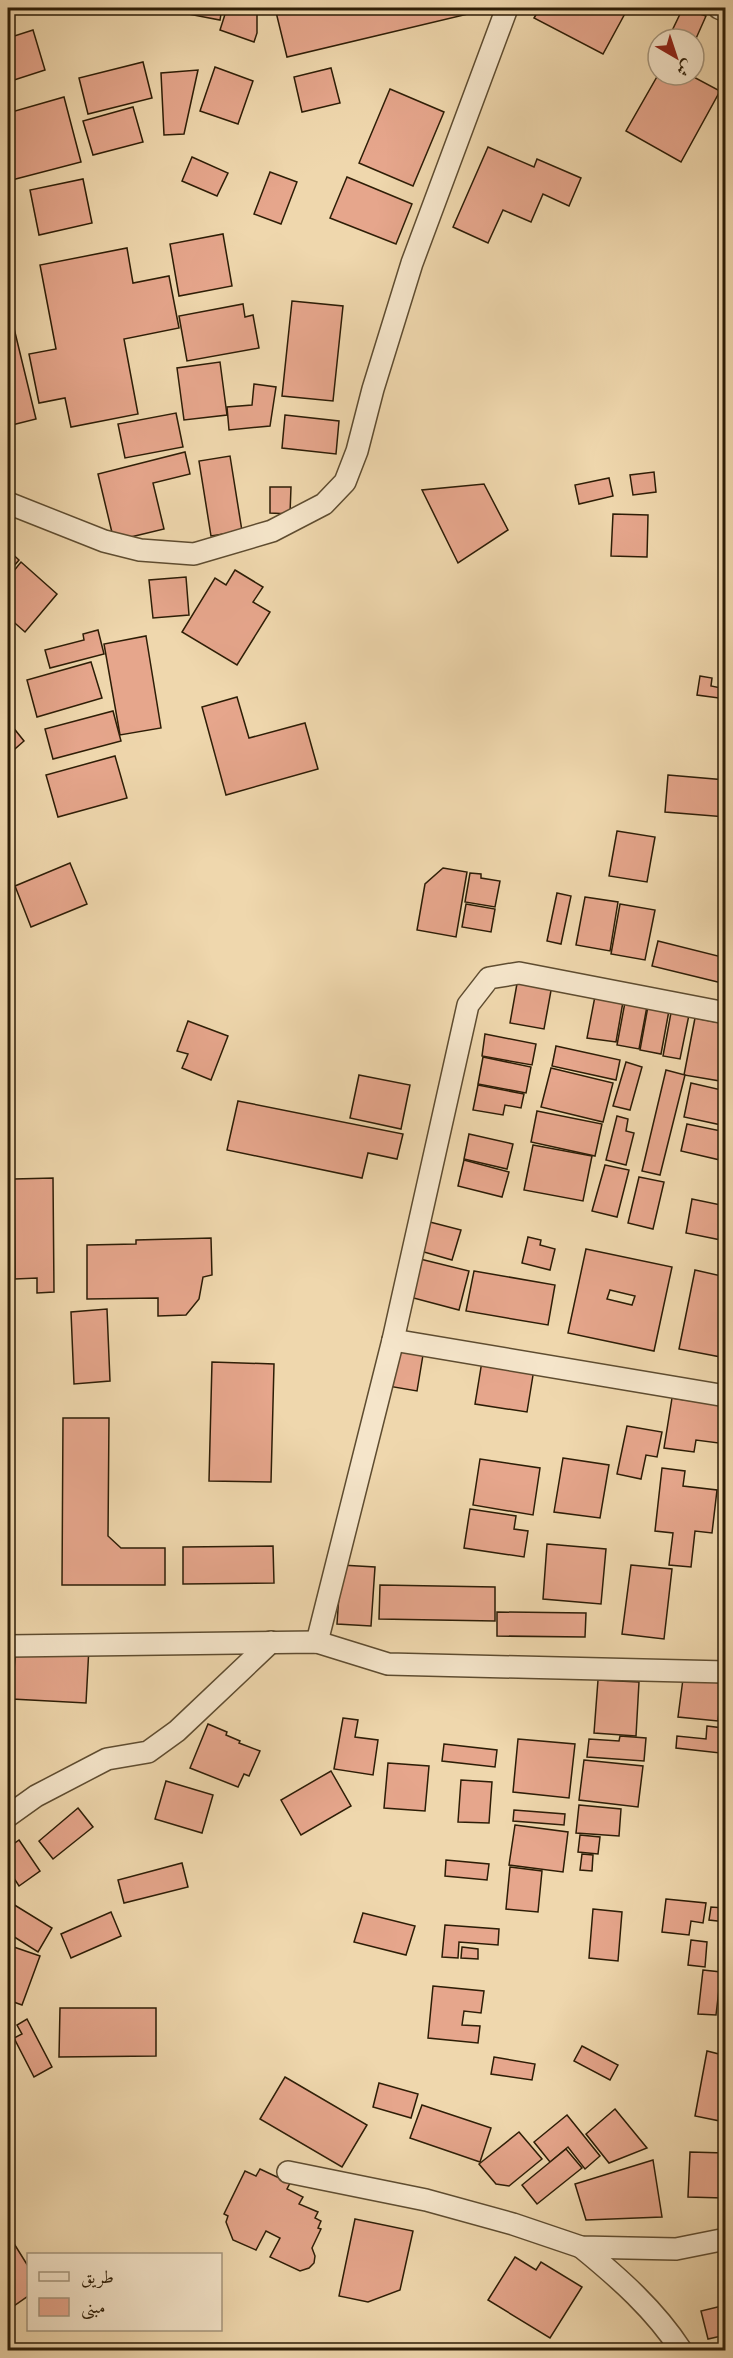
<svg xmlns="http://www.w3.org/2000/svg" width="733" height="2358" font-family="'IM FELL English',Amiri,serif">
  <style>
    .building { fill: #e6a68c; stroke: #2d1d06; stroke-width: 1.5; fill-rule: evenodd }
    .lines { fill: none; stroke-linecap: round; stroke-linejoin: round }
    .minor-casing { stroke: #5e4c30; stroke-width: 24 }
    .minor { stroke: #f5e5ca; stroke-width: 21 }
  </style>
  <rect width="100%" height="100%" fill="#efd7ad"/>
  <filter id="stains"><feTurbulence type="fractalNoise" baseFrequency=".00333" numOctaves="4"/><feColorMatrix values="0 0 0 0 .2 0 0 0 0 .09 0 0 0 0 .02 0 0 0 .5 -.17"/></filter>
  <radialGradient id="worn" r=".72"><stop offset=".6" stop-color="#630" stop-opacity="0"/><stop offset="1" stop-color="#630" stop-opacity=".3"/></radialGradient>
  <g class="building">
    <polygon points="189,8 222,8 220,20 188,14"/>
    <polygon points="227,8 257,8 257,33 254,42 220,30"/>
    <polygon points="275,8 466,8 468,14 287,57"/>
    <polygon points="540,8 628,8 603,54 534,18"/>
    <polygon points="683,8 706,16 694,43 694,39 668,39"/>
    <polygon points="33,30 45,70 8,82 8,38"/>
    <polygon points="143,62 152,98 88,114 79,78"/>
    <polygon points="215,67 253,81 238,124 200,111"/>
    <polygon points="331,68 340,103 302,112 294,77"/>
    <polygon points="198,70 184,134 164,135 161,73"/>
    <polygon points="658,75 690,75 720,91 681,162 626,131"/>
    <polygon points="390,89 444,112 413,186 359,163"/>
    <polygon points="64,97 81,162 8,181 8,113"/>
    <polygon points="133,107 143,142 93,155 83,121"/>
    <polygon points="488,147 534,167 537,159 581,178 569,206 543,194 531,222 503,210 488,243 453,227"/>
    <polygon points="192,157 228,173 217,196 182,181"/>
    <polygon points="270,172 297,182 281,224 254,214"/>
    <polygon points="347,177 412,204 396,244 330,218"/>
    <polygon points="83,179 92,223 39,235 30,190"/>
    <polygon points="223,234 232,286 179,296 170,244"/>
    <polygon points="127,248 133,283 169,276 179,328 124,339 138,414 71,427 65,398 39,403 29,354 56,349 40,265"/>
    <polygon points="292,301 343,306 333,401 282,396"/>
    <polygon points="243,304 245,317 253,315 259,348 187,361 179,316"/>
    <polygon points="12,320 36,419 8,426 8,321"/>
    <polygon points="220,362 227,415 184,420 177,368"/>
    <polygon points="254,384 276,387 270,426 229,430 227,407 252,405"/>
    <polygon points="176,413 183,447 125,458 118,424"/>
    <polygon points="285,415 339,421 336,454 282,448"/>
    <polygon points="185,452 190,474 153,483 164,529 114,541 98,474"/>
    <polygon points="230,456 242,531 211,536 199,461"/>
    <polygon points="654,472 656,492 633,495 630,475"/>
    <polygon points="609,478 613,496 579,504 575,485"/>
    <polygon points="484,484 508,530 458,563 422,490"/>
    <polygon points="270,487 291,487 290,514 270,513"/>
    <polygon points="613,514 648,515 647,557 611,556"/>
    <polygon points="8,550 19,560 8,573"/>
    <polygon points="21,562 57,594 25,632 8,617 8,578"/>
    <polygon points="235,570 263,587 253,602 270,612 237,665 182,632 215,578 226,585"/>
    <polygon points="186,577 189,615 153,618 149,580"/>
    <polygon points="98,630 104,654 50,668 45,650 84,640 83,634"/>
    <polygon points="146,636 161,728 120,735 104,644"/>
    <polygon points="91,662 102,698 37,717 27,680"/>
    <polygon points="700,676 712,678 711,686 726,689 726,699 697,695"/>
    <polygon points="237,697 249,738 305,723 318,769 226,795 202,707"/>
    <polygon points="113,711 121,741 53,759 45,729"/>
    <polygon points="8,721 24,741 8,755"/>
    <polygon points="115,756 127,798 58,817 46,775"/>
    <polygon points="668,775 726,780 726,817 665,812"/>
    <polygon points="617,831 655,837 647,882 609,876"/>
    <polygon points="70,863 87,904 31,927 15,886"/>
    <polygon points="443,868 467,872 456,937 417,930 425,884"/>
    <polygon points="470,873 481,874 481,878 500,881 495,907 465,902"/>
    <polygon points="557,893 571,896 561,944 547,941"/>
    <polygon points="585,897 618,902 610,951 576,945"/>
    <polygon points="466,904 495,909 491,932 462,927"/>
    <polygon points="620,904 655,910 645,960 611,954"/>
    <polygon points="658,941 726,958 726,984 652,966"/>
    <polygon points="518,978 552,985 544,1029 510,1023"/>
    <polygon points="596,991 624,996 616,1042 587,1038"/>
    <polygon points="626,997 648,1001 639,1049 617,1045"/>
    <polygon points="649,1001 670,1005 661,1054 640,1050"/>
    <polygon points="673,1002 691,1005 680,1059 663,1056"/>
    <polygon points="695,1018 726,1024 726,1082 684,1075"/>
    <polygon points="188,1021 228,1036 211,1080 182,1068 188,1054 177,1051"/>
    <polygon points="485,1034 536,1044 532,1065 482,1056"/>
    <polygon points="556,1046 620,1060 616,1080 552,1066"/>
    <polygon points="483,1057 531,1067 526,1093 478,1084"/>
    <polygon points="626,1062 642,1067 630,1110 613,1106"/>
    <polygon points="551,1068 613,1083 603,1122 541,1107"/>
    <polygon points="666,1070 685,1075 660,1175 642,1171"/>
    <polygon points="359,1075 410,1085 401,1129 350,1118"/>
    <polygon points="691,1083 726,1091 726,1126 684,1117"/>
    <polygon points="478,1085 524,1094 521,1108 505,1105 503,1115 473,1110"/>
    <polygon points="238,1101 403,1134 397,1159 368,1153 362,1178 227,1150"/>
    <polygon points="537,1111 602,1124 595,1156 531,1142"/>
    <polygon points="617,1116 628,1119 626,1131 634,1133 626,1165 606,1160"/>
    <polygon points="687,1124 726,1132 720,1160 681,1151"/>
    <polygon points="469,1134 513,1144 507,1169 464,1159"/>
    <polygon points="533,1145 592,1156 583,1201 524,1190"/>
    <polygon points="464,1160 509,1172 502,1197 458,1186"/>
    <polygon points="605,1165 629,1170 617,1217 592,1211"/>
    <polygon points="639,1177 664,1182 653,1229 628,1223"/>
    <polygon points="53,1178 54,1292 37,1293 37,1278 15,1279 14,1179"/>
    <polygon points="692,1199 726,1206 726,1241 686,1233"/>
    <polygon points="426,1221 461,1230 452,1260 417,1250"/>
    <polygon points="528,1237 541,1240 540,1245 555,1249 550,1270 522,1263"/>
    <polygon points="211,1238 212,1275 203,1277 199,1299 186,1315 158,1316 158,1298 87,1299 87,1245 136,1244 136,1240"/>
    <path d="M586,1249l86,18 -18,84 -86,-18zM610,1290l25,6 -3,9 -25,-6z"/>
    <polygon points="416,1258 469,1271 459,1310 406,1296"/>
    <polygon points="695,1270 726,1277 726,1310 723,1310 721,1322 726,1323 726,1358 679,1349"/>
    <polygon points="474,1271 555,1285 548,1325 466,1311"/>
    <polygon points="107,1309 110,1381 74,1384 71,1312"/>
    <polygon points="389,1344 424,1349 417,1391 382,1385"/>
    <polygon points="483,1355 535,1363 527,1412 475,1404"/>
    <polygon points="212,1362 274,1364 271,1482 209,1481"/>
    <polygon points="672,1398 726,1406 726,1444 696,1440 694,1452 664,1448"/>
    <polygon points="63,1418 109,1418 108,1536 121,1548 165,1548 165,1585 62,1585"/>
    <polygon points="627,1426 662,1432 657,1457 646,1455 641,1479 617,1474"/>
    <polygon points="563,1458 609,1465 600,1518 554,1512"/>
    <polygon points="480,1459 540,1468 533,1515 473,1505"/>
    <polygon points="662,1468 685,1471 683,1486 717,1490 712,1533 695,1531 691,1567 669,1565 673,1533 655,1531"/>
    <polygon points="470,1509 516,1516 514,1529 528,1531 524,1557 464,1548"/>
    <polygon points="547,1544 606,1549 601,1604 543,1599"/>
    <polygon points="273,1546 274,1583 183,1584 183,1547"/>
    <polygon points="341,1565 375,1567 371,1626 337,1624"/>
    <polygon points="631,1565 672,1569 664,1639 622,1634"/>
    <polygon points="380,1585 495,1587 495,1621 379,1619"/>
    <polygon points="497,1612 586,1613 585,1637 497,1636"/>
    <polygon points="16,1642 89,1647 86,1703 12,1699"/>
    <polygon points="683,1679 722,1683 718,1721 678,1717"/>
    <polygon points="598,1680 639,1682 636,1736 594,1733"/>
    <polygon points="343,1718 358,1720 355,1737 378,1740 373,1775 334,1769"/>
    <polygon points="208,1724 227,1732 226,1735 240,1741 239,1743 260,1751 249,1776 244,1774 238,1787 190,1768"/>
    <polygon points="707,1726 723,1728 720,1753 676,1748 677,1736 706,1739"/>
    <polygon points="620,1736 646,1738 644,1761 587,1757 589,1739 619,1741"/>
    <polygon points="518,1739 575,1744 569,1798 513,1792"/>
    <polygon points="444,1744 497,1750 495,1767 442,1761"/>
    <polygon points="584,1760 643,1766 638,1807 579,1800"/>
    <polygon points="388,1763 429,1766 425,1811 384,1808"/>
    <polygon points="331,1771 351,1806 301,1835 281,1800"/>
    <polygon points="461,1780 492,1782 489,1823 458,1822"/>
    <polygon points="166,1781 213,1795 202,1833 155,1819"/>
    <polygon points="579,1805 621,1809 619,1836 576,1833"/>
    <polygon points="78,1808 93,1827 53,1859 39,1841"/>
    <polygon points="514,1810 565,1814 564,1825 513,1821"/>
    <polygon points="515,1825 568,1832 563,1872 509,1865"/>
    <polygon points="580,1835 600,1837 598,1854 578,1852"/>
    <polygon points="19,1840 40,1871 19,1886 8,1869 8,1848"/>
    <polygon points="582,1854 593,1855 592,1871 580,1870"/>
    <polygon points="446,1860 489,1864 487,1880 445,1876"/>
    <polygon points="182,1863 188,1887 124,1903 118,1880"/>
    <polygon points="510,1867 542,1871 538,1912 506,1909"/>
    <polygon points="666,1899 706,1903 703,1923 691,1921 689,1935 662,1932"/>
    <polygon points="8,1901 52,1928 38,1952 8,1933"/>
    <polygon points="725,1902 726,1922 709,1920 711,1907 724,1908"/>
    <polygon points="593,1909 622,1912 618,1961 589,1958"/>
    <polygon points="111,1912 121,1936 71,1958 61,1934"/>
    <polygon points="363,1913 415,1926 406,1955 354,1942"/>
    <polygon points="445,1925 499,1929 498,1945 459,1942 458,1958 442,1957"/>
    <polygon points="691,1940 707,1942 705,1967 688,1965"/>
    <polygon points="8,1945 40,1956 22,2005 8,2000"/>
    <polygon points="462,1947 478,1949 478,1959 461,1958"/>
    <polygon points="703,1970 721,1972 716,2015 698,2014"/>
    <polygon points="433,1986 484,1991 481,2013 464,2011 462,2025 480,2026 478,2043 428,2038"/>
    <polygon points="60,2008 156,2008 156,2056 59,2057"/>
    <polygon points="27,2019 52,2067 34,2077 14,2038 22,2034 17,2025"/>
    <polygon points="722,2035 726,2036 726,2093 720,2121 695,2116 707,2051 719,2054"/>
    <polygon points="582,2046 618,2065 610,2080 574,2061"/>
    <polygon points="494,2057 535,2064 532,2080 491,2074"/>
    <polygon points="285,2077 367,2125 342,2167 260,2119"/>
    <polygon points="379,2083 418,2094 411,2118 373,2107"/>
    <polygon points="422,2105 491,2128 480,2162 410,2138"/>
    <polygon points="615,2109 647,2148 609,2163 586,2134"/>
    <polygon points="567,2115 600,2156 585,2169 568,2147 550,2162 534,2142"/>
    <polygon points="519,2132 542,2159 509,2186 496,2184 479,2164"/>
    <polygon points="566,2149 582,2168 537,2204 522,2185"/>
    <polygon points="690,2152 725,2153 723,2198 688,2197"/>
    <polygon points="653,2160 662,2217 586,2220 575,2184"/>
    <polygon points="260,2169 290,2183 287,2189 303,2197 299,2204 318,2212 315,2218 321,2221 318,2228 321,2229 312,2248 315,2256 314,2263 309,2268 300,2271 270,2257 280,2238 266,2231 256,2250 233,2240 226,2222 228,2216 224,2214 245,2171 256,2176"/>
    <polygon points="355,2219 413,2231 400,2290 368,2302 339,2296"/>
    <polygon points="8,2234 28,2266 28,2296 8,2310"/>
    <polygon points="515,2257 536,2270 541,2262 582,2287 550,2338 488,2300"/>
    <polygon points="726,2305 726,2335 708,2339 701,2311"/>
  </g>
  <g class="lines">
    <g class="minor-casing">
      <g id="minor">
        <polyline points="719,8 726,11"/>
        <polyline points="8,503 104,541 140,550 194,554 272,531 324,504 345,482 357,451 373,389 412,263 507,8"/>
        <polyline points="393,1340 726,1396"/>
        <polyline points="317,1642 393,1340 468,1005 489,978 519,973 726,1013"/>
        <polyline points="8,1646 317,1642 388,1664 726,1672"/>
        <polyline points="8,1816 36,1796 107,1759 148,1752 177,1731 271,1642"/>
        <polyline points="288,2172 426,2200 513,2224 581,2247 676,2249 726,2239"/>
        <path d="M581,2247c38,31 74,63 100,103"/>
      </g>
    </g>
    <use href="#minor" class="minor"/>
  </g>
  <rect width="733" height="2358" fill="none" stroke="#efd7ad" stroke-width="30"/>
  <rect x="9" y="9" width="715" height="2340" fill="none" stroke="#2d1d06" stroke-width="3"/>
  <rect x="15" y="15" width="703" height="2328" fill="none" stroke="#2d1d06" stroke-width="1.5"/>
  <rect x="27" y="2253" width="195" height="78" fill="#f5e5ca" stroke="#a5957c" stroke-width="1.5"/>
  <rect x="39" y="2272" width="30" height="9" fill="#f5e5ca" stroke="#a5957c" stroke-width="1.5"/>
  <text x="81" y="2283" font-size="18" fill="#2d1d06">طريق</text>
  <rect x="39" y="2298" width="30" height="18" fill="#e6a68c" stroke="#a5957c" stroke-width="1.5"/>
  <text x="81" y="2313" font-size="18" fill="#2d1d06">مبنى</text>
  <g transform="translate(676 57) rotate(141)"><circle r="28" fill="#f5e5ca" stroke="#a5957c" stroke-width="1.5"/>
  <path d="M0-4.5L10 22L0 15L-10 22Z" fill="#8f2418"/>
  <text y="-9" font-size="16" font-weight="bold" text-anchor="middle" fill="#2d1d06">ش</text>
  </g>
  <rect width="100%" height="100%" filter="url(#stains)"/>
  <rect width="100%" height="100%" fill="url(#worn)"/>
</svg>
